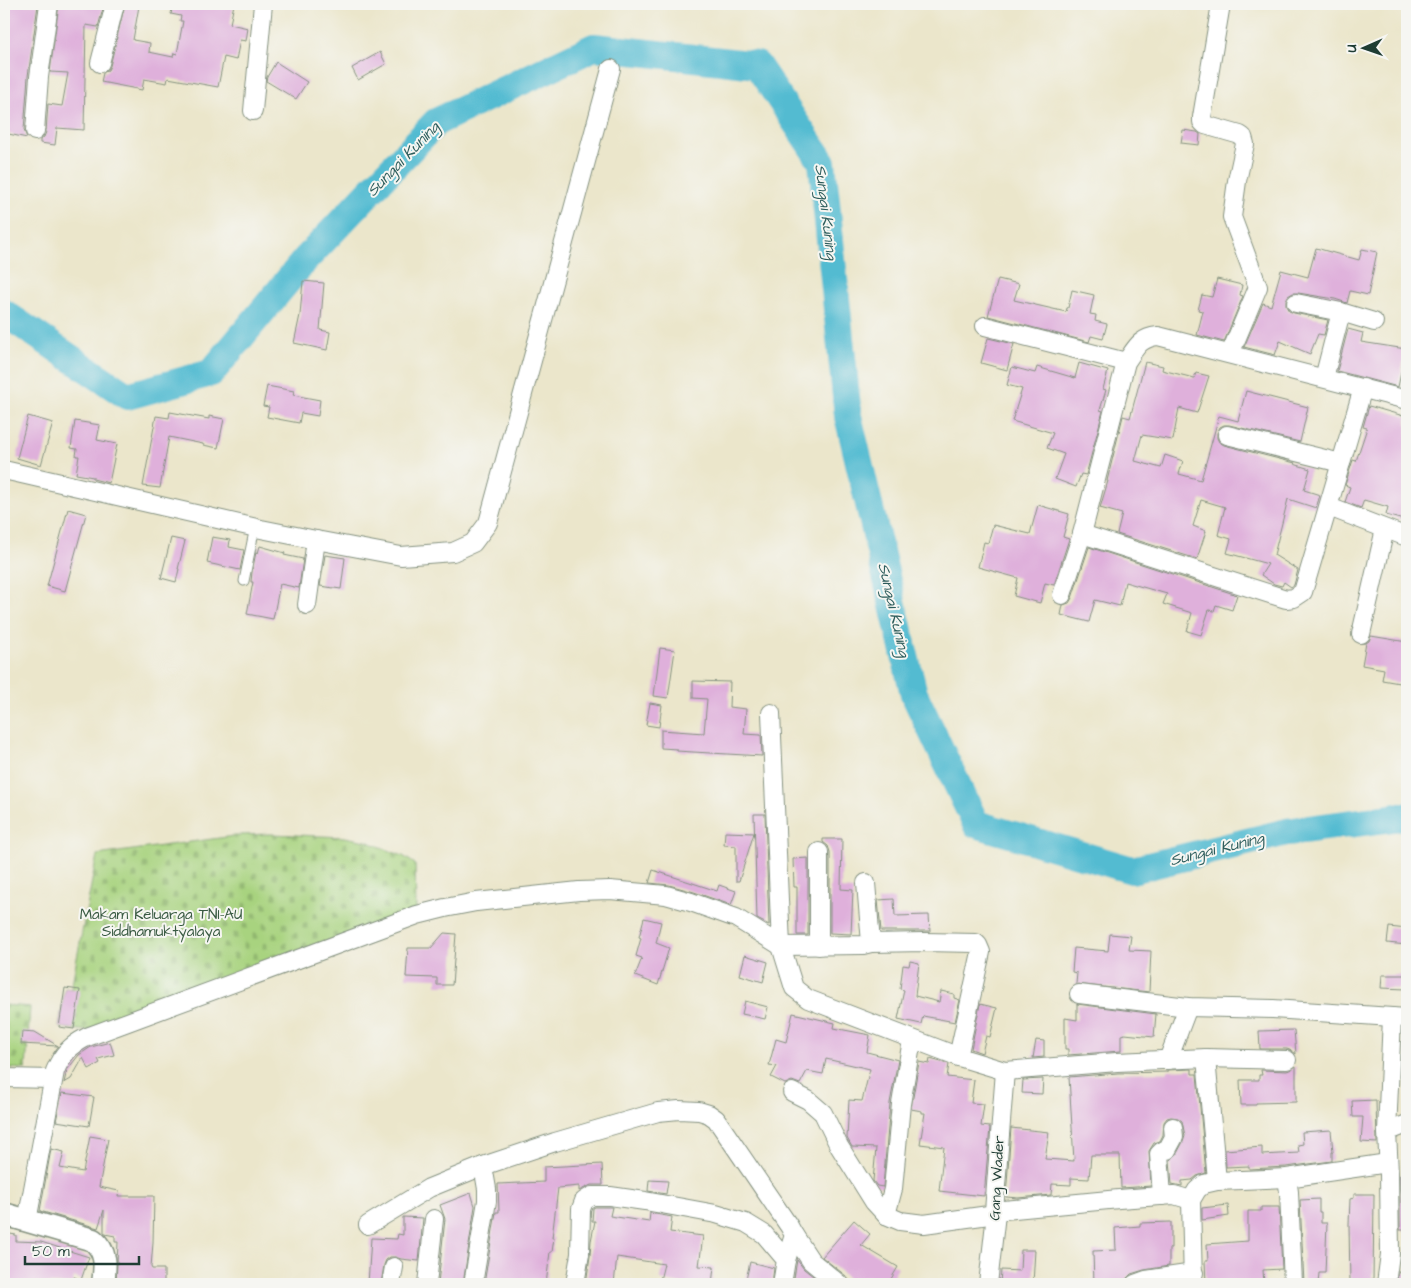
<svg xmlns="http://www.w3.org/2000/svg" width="1411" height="1288" font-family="'Architects Daughter',sans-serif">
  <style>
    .cemetery { fill: url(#cemetery-stones); stroke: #64885a }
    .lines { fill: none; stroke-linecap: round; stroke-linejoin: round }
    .river { stroke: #53bbd1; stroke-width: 28 }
    .building { fill: #dfb0db }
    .service-casing { stroke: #859280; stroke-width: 11 }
    .minor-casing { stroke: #859280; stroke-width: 20 }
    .tertiary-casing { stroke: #859280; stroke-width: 25 }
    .service { stroke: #fff; stroke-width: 9 }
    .minor { stroke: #fff; stroke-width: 18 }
    .tertiary { stroke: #fff; stroke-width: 22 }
    .labels { text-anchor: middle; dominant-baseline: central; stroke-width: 4; stroke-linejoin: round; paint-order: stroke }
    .park-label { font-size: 15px; fill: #3a5b43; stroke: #f6f6f2 }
    .street-label { font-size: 15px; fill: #1f3d34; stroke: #f6f6f2 }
    .water-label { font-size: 16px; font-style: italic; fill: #2c5c5b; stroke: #f6f6f2 }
  </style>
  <defs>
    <pattern id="cemetery-stones" width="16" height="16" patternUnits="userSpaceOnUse" patternTransform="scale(1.25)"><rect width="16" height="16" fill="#a8d37f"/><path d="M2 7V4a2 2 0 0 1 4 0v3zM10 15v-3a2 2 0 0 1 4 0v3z" fill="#90b66e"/></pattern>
  </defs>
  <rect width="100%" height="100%" fill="#f6f6f2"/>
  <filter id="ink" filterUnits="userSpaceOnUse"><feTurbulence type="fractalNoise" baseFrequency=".02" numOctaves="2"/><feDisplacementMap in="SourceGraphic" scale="10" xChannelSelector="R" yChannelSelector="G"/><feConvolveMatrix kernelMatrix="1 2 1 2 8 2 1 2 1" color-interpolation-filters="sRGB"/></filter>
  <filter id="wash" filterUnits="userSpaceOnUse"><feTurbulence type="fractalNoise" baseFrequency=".0096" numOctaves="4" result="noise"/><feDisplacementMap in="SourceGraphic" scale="20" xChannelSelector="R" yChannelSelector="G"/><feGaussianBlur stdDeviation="1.12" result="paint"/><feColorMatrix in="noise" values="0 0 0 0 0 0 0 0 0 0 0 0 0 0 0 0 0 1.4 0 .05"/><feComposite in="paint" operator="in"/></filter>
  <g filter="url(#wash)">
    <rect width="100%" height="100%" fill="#ebe6cb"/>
    <g class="cemetery">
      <polygon points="271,834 345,837 366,841 403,856 415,864 416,909 87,1031 59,1027 65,988 71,989 97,855 241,835"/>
      <polygon points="4,1005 30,1007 26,1069 4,1068"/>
    </g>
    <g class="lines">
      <polyline class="river" points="4,313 127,396 211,373 305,260 436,122 594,47 757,65 822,162 848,416 914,694 976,824 1132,870 1287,832 1407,816"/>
    </g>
    <g id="blocks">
      <g class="building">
        <polygon points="6,4 38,5 28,76 24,130 27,138 4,133 4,20"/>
        <polygon points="59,4 104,5 98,27 86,25 84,130 57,128 55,145 40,143 40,140 44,137 46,132 48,104 62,106 68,73 50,72"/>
        <polygon points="125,4 139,6 133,40 150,43 149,52 173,57 174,53 177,54 183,21 180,21 181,16 171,14 173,4 234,4 230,24 248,28 246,41 240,40 236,60 224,57 218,87 168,78 167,83 144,79 142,90 101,82 103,73 108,70 110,66"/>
        <polygon points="380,52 386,64 358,80 352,68"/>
        <polygon points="276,62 307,82 296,99 266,81 267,77"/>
        <polygon points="1183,130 1197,132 1200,134 1199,145 1181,143"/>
        <polygon points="1316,248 1359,260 1362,249 1377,252 1368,295 1350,291 1347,303 1335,299 1298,293 1293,293 1288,296 1286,300 1286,306 1289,311 1294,313 1328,320 1324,335 1318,334 1310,354 1280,341 1275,355 1244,347 1263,303 1271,306 1281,270 1308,277"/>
        <polygon points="998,279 1019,284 1014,300 1066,312 1067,308 1068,308 1072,290 1094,295 1090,314 1096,315 1095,321 1107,324 1103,339 1091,336 1089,342 988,316"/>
        <polygon points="1217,279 1242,285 1240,295 1243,296 1224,342 1197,335 1203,311 1198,310 1202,295 1212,297"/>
        <polygon points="303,281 324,283 320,330 330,332 327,350 294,343 300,315"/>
        <polygon points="1348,329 1363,333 1361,342 1406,349 1398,387 1337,371"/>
        <polygon points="988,338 1014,344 1007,370 981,363"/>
        <polygon points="1145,362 1163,366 1162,370 1194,378 1196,373 1209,376 1197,413 1179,408 1173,440 1142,435 1135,461 1161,468 1165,455 1183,461 1179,474 1201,480 1219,416 1238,421 1246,391 1308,407 1300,442 1229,425 1224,425 1220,427 1217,433 1217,438 1219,442 1224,445 1295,463 1294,464 1310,469 1304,490 1320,495 1316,508 1288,499 1274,555 1298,570 1294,585 1291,587 1284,582 1282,586 1274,584 1261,575 1268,564 1227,553 1231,539 1218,535 1225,507 1201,500 1193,526 1206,531 1197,559 1117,534 1122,514 1100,508 1108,481 1107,481 1123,416 1130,418"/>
        <polygon points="1079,363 1108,371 1103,389 1106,390 1100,410 1103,411 1086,475 1081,474 1076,487 1055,479 1064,454 1047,448 1053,433 1012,421 1022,389 1007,385 1012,367 1035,373 1037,367 1075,378"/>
        <polygon points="267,386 294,391 293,395 320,400 318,416 301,413 299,423 267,417 269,407 263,406"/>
        <polygon points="1369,406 1407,417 1407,521 1386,515 1388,507 1364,500 1361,508 1345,502 1350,487 1345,485 1353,460 1356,461 1367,428 1363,427"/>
        <polygon points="170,412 209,419 209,416 224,419 218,448 203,445 203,444 169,437 160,488 143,486 156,416 169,418"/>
        <polygon points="28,416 53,423 41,465 17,458"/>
        <polygon points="75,421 100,425 97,440 117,444 109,483 93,479 93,477 76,474 79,456 76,456 77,449 71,448"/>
        <polygon points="1038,505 1069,514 1063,537 1069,539 1054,585 1045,583 1040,603 1014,596 1018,578 978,567 984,542 988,543 993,525 1030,534"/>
        <polygon points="68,509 86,514 65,591 47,586"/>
        <polygon points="212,537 230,540 229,547 244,550 240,570 207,563"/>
        <polygon points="171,538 185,541 178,569 179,569 176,582 161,578"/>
        <polygon points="260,546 285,553 284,555 303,559 299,588 280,584 273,619 247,614 253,582 251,582 252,572 256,552 258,553"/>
        <polygon points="1089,547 1237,595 1232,610 1216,605 1214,611 1209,610 1201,635 1187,631 1192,613 1163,604 1167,594 1125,582 1120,606 1095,600 1089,622 1061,615 1063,605 1069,603 1072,598"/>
        <polygon points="325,555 345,558 341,589 320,586"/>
        <polygon points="1371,636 1407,642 1407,671 1405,684 1382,680 1384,669 1362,665 1366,643 1369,641"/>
        <polygon points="660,648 675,650 668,698 654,696"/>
        <polygon points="693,681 730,682 729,707 746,709 744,734 761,735 762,756 693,752 677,751 677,749 661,748 661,730 704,733 707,699 693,698"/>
        <polygon points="650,703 662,705 659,727 646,725"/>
        <polygon points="754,814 765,814 769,925 757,919"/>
        <polygon points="725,832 754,833 739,881 736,881 736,846 724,845"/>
        <polygon points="823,839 842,839 841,889 853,890 851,934 830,933 830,852 828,846 823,842"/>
        <polygon points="808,858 808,935 797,935 797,887 794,887 793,859"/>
        <polygon points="653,870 717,891 719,885 736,891 731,905 694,892 669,885 649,883"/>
        <polygon points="894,899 895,916 929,915 930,931 881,931 878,900"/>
        <polygon points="644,918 661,922 656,943 669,948 658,985 635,976 642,958 636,956 641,938 639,937"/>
        <polygon points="1389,927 1407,929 1407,945 1387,943"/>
        <polygon points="444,933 456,934 452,985 437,985 437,978 406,977 408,948 431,948"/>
        <polygon points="1110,934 1131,936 1129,950 1151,951 1149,992 1076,984 1077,973 1072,972 1074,948 1108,951"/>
        <polygon points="745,955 768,962 763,982 740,975"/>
        <polygon points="910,961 919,963 915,996 939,1002 941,991 954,994 954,998 960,1000 955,1022 923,1016 921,1024 898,1019 904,990 900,989 903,965 909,966"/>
        <polygon points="1382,975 1406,975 1406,989 1381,988"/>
        <polygon points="65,988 80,990 74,1029 59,1027"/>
        <polygon points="745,1001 768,1007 765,1019 742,1014"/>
        <polygon points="980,1004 997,1008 990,1037 986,1036 982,1053 971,1049"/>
        <polygon points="1077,1004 1156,1014 1154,1037 1125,1034 1121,1035 1121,1051 1068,1055 1068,1049 1065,1049 1065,1018 1077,1020"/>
        <polygon points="793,1013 835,1023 834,1028 870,1035 867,1052 898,1060 890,1103 883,1187 877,1186 873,1181 876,1148 852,1147 847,1138 849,1100 862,1101 870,1069 826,1059 823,1074 807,1071 800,1084 792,1081 785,1084 771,1077 777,1066 769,1065 776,1039 786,1042"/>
        <polygon points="1294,1030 1296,1054 1292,1051 1287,1049 1260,1049 1259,1031"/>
        <polygon points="22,1031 35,1032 58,1046 21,1044"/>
        <polygon points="1036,1040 1044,1041 1044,1057 1033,1058"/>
        <polygon points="110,1042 114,1055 98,1059 100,1063 89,1069 83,1058 71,1079 64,1083 67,1070 79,1055 91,1047"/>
        <polygon points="930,1059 949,1064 947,1077 974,1080 971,1103 984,1104 981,1126 990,1127 984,1196 939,1191 944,1147 920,1144 925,1113 922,1113 922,1111 911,1109 919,1062 929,1064"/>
        <polygon points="1296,1066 1296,1102 1256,1103 1256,1105 1241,1105 1240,1080 1259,1080 1259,1075 1262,1075 1261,1070 1287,1071 1292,1069"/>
        <polygon points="1192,1069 1192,1074 1197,1074 1206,1173 1197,1176 1192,1180 1182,1181 1182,1186 1172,1184 1170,1160 1176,1155 1183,1142 1185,1136 1182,1121 1178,1118 1171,1117 1167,1118 1164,1122 1163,1135 1160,1141 1154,1143 1149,1151 1151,1186 1121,1188 1120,1155 1091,1155 1089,1179 1071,1178 1071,1185 1052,1184 1051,1195 1018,1198 1006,1197 1011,1128 1049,1132 1045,1159 1074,1161 1069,1077 1118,1073 1167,1072 1167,1070"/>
        <polygon points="1043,1079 1042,1094 1022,1093 1023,1080"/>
        <polygon points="62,1093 94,1097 89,1126 56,1121"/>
        <polygon points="1376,1100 1377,1143 1361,1142 1363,1117 1353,1117 1352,1101"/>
        <polygon points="1331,1130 1333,1152 1332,1152 1332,1161 1286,1167 1249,1169 1249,1166 1226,1167 1225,1150 1262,1147 1262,1155 1299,1153 1298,1145 1303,1144 1302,1132"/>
        <polygon points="90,1136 108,1139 99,1187 119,1191 118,1196 154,1196 153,1243 151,1267 152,1269 164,1269 164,1284 116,1284 118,1242 115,1242 115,1236 105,1234 104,1232 104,1210 98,1228 40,1211 51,1149 64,1152 60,1168 83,1172"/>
        <polygon points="602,1164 603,1185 591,1185 579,1191 579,1186 558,1188 552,1238 554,1238 552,1252 550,1252 546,1284 484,1284 496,1212 499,1212 498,1184 544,1182 544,1167"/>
        <polygon points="1400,1175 1407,1176 1407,1230 1400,1230"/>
        <polygon points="649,1180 668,1181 666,1194 648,1191"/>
        <polygon points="471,1193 475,1206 463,1284 438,1284 445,1219 440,1205"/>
        <polygon points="1354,1194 1374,1194 1373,1284 1350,1284 1349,1224 1350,1199 1354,1198"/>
        <polygon points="1319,1199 1319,1212 1321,1212 1321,1223 1327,1223 1325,1273 1319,1273 1318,1284 1304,1284 1300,1200"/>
        <polygon points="1228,1205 1229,1216 1202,1220 1202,1208"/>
        <polygon points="595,1207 612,1207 610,1216 649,1222 650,1213 672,1217 670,1232 703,1236 699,1266 714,1267 712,1284 681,1284 660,1280 664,1264 617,1257 614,1284 586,1284 590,1256 591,1241 595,1221 592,1221 593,1208"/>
        <polygon points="1261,1207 1279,1207 1282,1269 1263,1270 1264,1284 1206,1284 1205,1261 1208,1261 1207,1244 1248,1241 1248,1211 1261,1211"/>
        <polygon points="403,1217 423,1218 419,1261 401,1259 395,1257 390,1257 386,1260 384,1265 381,1284 368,1284 371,1238 397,1239 398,1234 403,1235"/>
        <polygon points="854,1220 870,1234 861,1245 898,1267 888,1284 849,1284 849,1280 846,1276 822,1257"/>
        <polygon points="1171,1222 1171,1248 1169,1248 1169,1266 1144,1270 1131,1274 1127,1278 1125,1284 1094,1284 1093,1251 1116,1250 1115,1228 1140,1226 1140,1223"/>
        <polygon points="4,1233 16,1235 16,1241 41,1242 89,1257 81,1280 74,1277 73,1284 4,1284"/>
        <polygon points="1021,1250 1035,1250 1033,1284 1000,1284 1001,1270 1020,1271"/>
        <polygon points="797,1260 804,1269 823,1284 793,1284"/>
        <polygon points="750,1262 774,1268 772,1284 745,1284"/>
        <polygon points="1398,1272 1407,1273 1407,1284 1397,1284"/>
      </g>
    </g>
  </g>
  <g filter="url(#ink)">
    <use href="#blocks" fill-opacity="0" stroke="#859280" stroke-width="1"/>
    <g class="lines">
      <g class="service-casing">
        <polyline id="service" points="244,581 255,527"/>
      </g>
      <g class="minor-casing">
        <g id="minor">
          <polyline points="1221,4 1202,117 1202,122 1205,125 1240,135 1243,137 1245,144 1237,181 1232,217 1258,287 1230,354"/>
          <polyline points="100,63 115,4"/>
          <polyline points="253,111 263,4"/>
          <polyline points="35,131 39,77 49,4"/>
          <polyline points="1296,303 1341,312 1324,378"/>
          <polyline points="1341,312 1374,322"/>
          <polyline points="985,326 1126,362"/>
          <polyline points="1227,435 1341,463"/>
          <polyline points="4,470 261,529 316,540 401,556 453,552 473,543 488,523 611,69"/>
          <polyline points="1329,507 1407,537"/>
          <polyline points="1082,534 1286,599 1294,598 1303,592 1363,388"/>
          <path d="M1062,595l20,-61 44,-172c10,-14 13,-24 32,-26l249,64"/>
          <polyline points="307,605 316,540"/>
          <polyline points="1361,634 1385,529"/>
          <polyline points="771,713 781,946 794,988 808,999 962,1058 1005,1071 1117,1062 1206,1058 1287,1060"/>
          <polyline points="819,852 819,946"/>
          <polyline points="871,943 924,942 976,943 978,945 981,952 958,1057"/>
          <polyline points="1079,994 1188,1007 1273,1009 1407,1018"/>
          <polyline points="1206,1058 1217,1181"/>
          <polyline points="1168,1060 1188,1007"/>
          <polyline points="4,1078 53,1079"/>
          <polyline points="792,1092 808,1100 823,1113 839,1146 874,1202 886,1215 900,1221 924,1224 996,1214"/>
          <polyline points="1387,1132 1407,1124"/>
          <polyline points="1287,1178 1289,1192 1293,1284"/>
          <polyline points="1162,1196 1159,1154 1162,1151 1167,1150 1174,1137 1173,1127"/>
          <polyline points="1191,1200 1197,1190 1204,1184 1217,1181 1287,1178 1388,1163"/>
          <polyline points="1191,1200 1193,1284"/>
          <polyline points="994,1211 1119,1199 1174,1195 1191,1200"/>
          <polyline points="886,1215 893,1189 901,1104 912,1040"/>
          <path d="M27,1221l28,-150c7,-17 16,-26 32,-34l330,-122 28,-7 31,-6 103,-11 31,-1 56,5 25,7 45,16 45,28 82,-1 8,-2 -5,-60"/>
          <polyline points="368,1225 429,1188 483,1166 555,1142 658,1112 679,1110 699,1111 709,1114 716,1119 789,1226 794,1235 786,1260"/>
          <polyline points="794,1235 811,1261 839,1284"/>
          <polyline points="391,1284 394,1267"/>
          <polyline points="427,1284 434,1219"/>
          <polyline points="473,1284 487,1201 487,1189 483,1166"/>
          <polyline points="575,1284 580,1254 581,1209 584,1201 592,1196 610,1196 645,1201 716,1214 746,1223 764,1234 786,1260 782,1284"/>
          <polyline points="988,1284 996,1214 994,1211 1005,1071"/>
          <polyline points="1135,1284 1146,1280 1194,1273"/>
          <polyline points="1386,1284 1390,1254 1389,1173 1387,1132 1392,1017"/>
        </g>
      </g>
      <g class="tertiary-casing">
        <path id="tertiary" d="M4,1214l89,26c15,13 12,27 10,44"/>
      </g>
      <use href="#service" class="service"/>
      <use href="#minor" class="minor"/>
      <use href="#tertiary" class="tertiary"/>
    </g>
  </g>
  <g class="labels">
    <g class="park-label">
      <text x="161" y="914">Makam Keluarga TNI-AU<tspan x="161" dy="17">Siddhamuktyalaya</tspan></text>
    </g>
    <g class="street-label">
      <text transform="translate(997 1178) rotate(-87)">Gang Wader</text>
    </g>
    <g class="water-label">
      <text transform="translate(403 159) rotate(-46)">Sungai Kuning</text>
      <text transform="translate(826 212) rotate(83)">Sungai Kuning</text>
      <text transform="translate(894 610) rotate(77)">Sungai Kuning</text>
      <text transform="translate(1217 849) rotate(-14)">Sungai Kuning</text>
    </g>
  </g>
  <rect width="1411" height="1288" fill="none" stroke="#f6f6f2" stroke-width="20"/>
  <g transform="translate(1364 48) rotate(268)" stroke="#f6f6f2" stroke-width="4" paint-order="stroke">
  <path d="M0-4L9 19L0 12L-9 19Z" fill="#1f3d34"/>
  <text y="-8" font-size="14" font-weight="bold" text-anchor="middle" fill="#1f3d34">U</text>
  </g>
  <path d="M25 1256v8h114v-8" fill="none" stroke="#1f3d34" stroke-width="2.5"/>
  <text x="32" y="1256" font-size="15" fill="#1f3d34" stroke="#f6f6f2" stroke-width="4" paint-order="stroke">50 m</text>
</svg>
